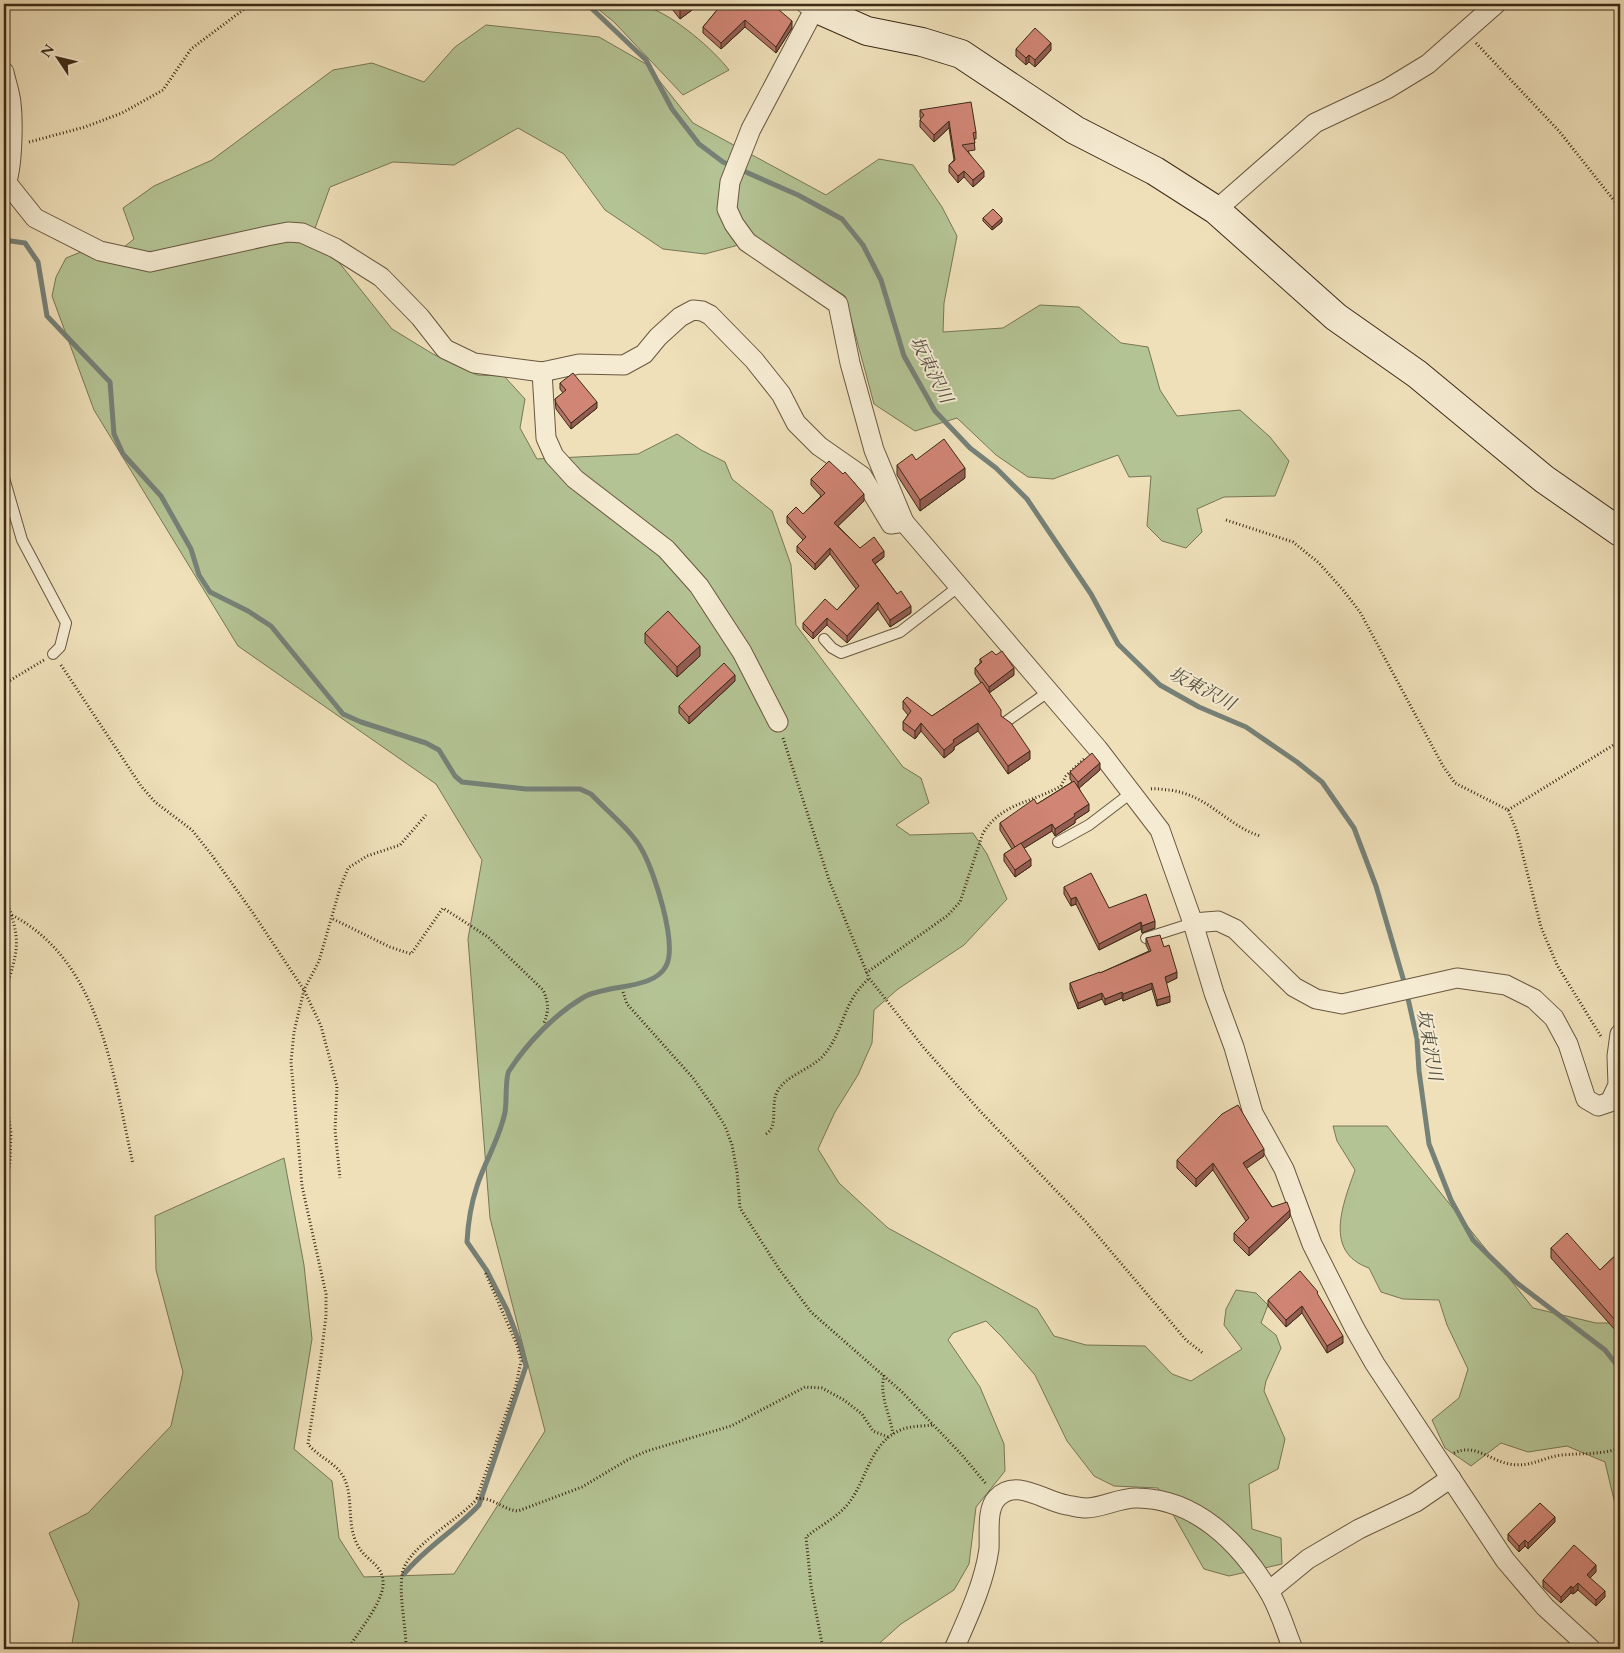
<svg xmlns="http://www.w3.org/2000/svg" width="1624" height="1653" font-family="Cardo,'Noto Serif JP',serif">
  <style>
    .green { fill: #b4c394; stroke: #787655 }
    .lines { fill: none; stroke-linecap: round; stroke-linejoin: round }
    .stream { stroke: #768178; stroke-width: 5 }
    .lane-casing { stroke: #69583f; stroke-width: 12 }
    .street-casing { stroke: #69583f; stroke-width: 21 }
    .secondary-casing { stroke: #3c2a16; stroke-width: 30 }
    .path { stroke: #3c2a16; stroke-width: 3; stroke-dasharray: 1 2.5; stroke-linecap: butt }
    .lane { stroke: #f5ebd2; stroke-width: 10 }
    .street { stroke: #f5ebd2; stroke-width: 19 }
    .secondary { stroke: #f5ebd2; stroke-width: 28 }
    .wall { fill: #b37265; stroke: #3c2a16 }
    .shaded-wall { fill: #925d52; stroke: #3c2a16 }
    .building { fill: #d08575; stroke: #3c2a16 }
    .labels { text-anchor: middle; dominant-baseline: central; stroke-width: 4; stroke-linejoin: round; paint-order: stroke }
    .water-label { font-size: 18px; font-style: italic; fill: #544e3f; stroke: #f5ebd2 }
  </style>
  <rect width="100%" height="100%" fill="#efe0ba"/>
  <filter id="stains"><feTurbulence type="fractalNoise" baseFrequency=".004" numOctaves="4"/><feColorMatrix values="0 0 0 0 .2 0 0 0 0 .09 0 0 0 0 .02 0 0 0 .5 -.17"/></filter>
  <radialGradient id="worn" r=".72"><stop offset=".6" stop-color="#630" stop-opacity="0"/><stop offset="1" stop-color="#630" stop-opacity=".3"/></radialGradient>
  <g class="green">
    <path d="M592,4c19,0 40,-2 58,4 24,8 63,41 79,62l-46,25 -69,-73z"/>
    <polygon points="486,25 599,37 646,64 693,123 826,195 879,159 913,165 942,207 957,236 944,303 943,332 1003,328 1040,305 1079,307 1121,343 1148,347 1160,390 1177,416 1240,410 1270,437 1289,461 1275,496 1224,497 1197,509 1202,532 1186,548 1162,541 1147,526 1151,476 1129,477 1118,455 1053,479 1028,477 996,455 957,418 915,431 874,404 845,296 757,240 705,254 663,249 605,210 564,154 518,128 454,165 393,162 330,187 314,231 392,329 433,354 477,375 504,376 525,399 520,428 537,459 638,454 677,434 701,450 725,462 732,479 772,511 791,565 796,625 903,767 921,778 929,803 896,825 910,835 973,833 987,854 1007,899 964,945 898,989 874,1010 872,1043 858,1075 835,1112 818,1149 839,1183 888,1228 1037,1309 1054,1336 1086,1345 1145,1346 1172,1374 1191,1381 1242,1349 1224,1325 1226,1309 1236,1290 1256,1293 1268,1305 1261,1323 1276,1335 1281,1348 1266,1381 1264,1391 1285,1439 1278,1469 1249,1484 1252,1529 1281,1538 1282,1564 1229,1576 1204,1569 1158,1488 1114,1486 1094,1476 1067,1441 1035,1375 1002,1337 986,1321 953,1333 948,1340 980,1387 1004,1444 1005,1471 976,1507 969,1564 954,1590 901,1624 873,1649 71,1649 79,1603 49,1533 88,1513 171,1426 183,1372 156,1270 155,1216 284,1158 304,1265 312,1339 294,1449 332,1481 339,1538 364,1577 454,1574 545,1431 490,1218 468,939 482,860 436,784 238,646 94,410 52,296 56,277 66,258 86,250 109,259 134,239 123,208 154,186 212,160 333,70 372,63 424,82 455,47"/>
    <path d="M1333,1126h54l146,182 63,15h24v202l-15,-63 -38,-16 -39,6 -27,-9 -30,23 -26,-18 -13,-28 27,-22 9,-29 -21,-44 -8,-25 -36,-1 -22,-7 -12,-24c-46,-16 -26,-64 -14,-98l-18,-29z"/>
  </g>
  <g class="lines">
    <g class="stream">
      <polyline points="587,4 646,60 672,109 699,144 723,162 798,195 842,219 863,245 881,280 904,356 935,411 970,448 996,468 1027,499 1091,594 1118,644 1160,685 1199,707 1246,727 1297,762 1322,782 1354,828 1376,886 1405,985"/>
      <path d="M4,240l21,3 13,19 9,54 63,66 4,52 9,20 38,42 30,53 8,26 11,17 38,19 23,15 72,88 18,8 65,21 13,7 16,26 7,6 64,7h54l11,5c15,16 41,37 51,56 12,21 36,94 24,116 -12,24 -58,18 -82,31 -29,17 -57,46 -75,74 -4,6 -2,31 -4,41 -5,26 -20,49 -28,74 -6,18 -9,37 -10,56l20,29 20,39 12,31 7,25 -47,139c-23,25 -53,42 -75,69"/>
      <polyline points="1407,994 1417,1039 1419,1071 1429,1144 1451,1200 1473,1240 1517,1283 1605,1350 1620,1369"/>
    </g>
    <g class="lane-casing">
      <g id="lane">
        <polyline points="4,478 22,540 66,623 60,647 53,654"/>
        <polyline points="824,639 832,648 841,653 900,632 958,587"/>
        <polyline points="1007,721 1048,692"/>
        <polyline points="1058,842 1089,825 1131,793"/>
        <polyline points="1146,938 1193,923"/>
      </g>
    </g>
    <g class="street-casing">
      <g id="street">
        <polyline points="806,4 815,8 751,129 730,182 727,209 734,224 747,242 838,304 850,363 874,450 904,522 1098,749 1160,830 1193,923 1214,993 1234,1047 1253,1113 1284,1169 1312,1244 1355,1329 1375,1364 1505,1560 1545,1607 1591,1649"/>
        <path d="M4,72c2,10 6,21 7,31 2,18 2,71 -7,85"/>
        <polyline points="7,183 35,218 100,251 150,262 267,236 288,232 302,233 335,248 381,277 420,317 445,349 474,363 542,372 579,364 624,365 644,354 658,337 680,317 693,310 702,311 710,315 754,360 781,394 796,423 819,446 862,476 891,524 904,522"/>
        <polyline points="1216,210 1315,123 1387,89 1428,64 1496,4"/>
        <polyline points="542,372 546,438 554,456 575,479 666,549 699,586 742,652 778,722"/>
        <polyline points="1193,923 1218,921 1235,929 1294,987 1316,999 1342,1004 1457,978 1506,985 1534,999 1554,1018 1568,1044 1586,1099 1598,1106 1610,1102 1618,1085 1617,1056 1620,1034"/>
        <polyline points="1269,1591 1308,1559 1359,1529 1416,1502 1451,1478"/>
        <path d="M954,1649c14,-32 30,-65 35,-100 1,-15 -3,-40 8,-51 19,-21 48,4 70,7 6,1 13,3 19,3 17,0 34,-11 52,-10 58,1 102,45 130,92 11,17 17,40 25,59"/>
      </g>
    </g>
    <g class="secondary-casing">
      <polyline id="secondary" points="815,8 867,31 922,42 961,54 1075,130 1155,171 1216,210 1336,317 1417,374 1544,479 1620,532"/>
    </g>
    <g class="path">
      <polyline points="1476,43 1559,131 1620,208"/>
      <polyline points="29,142 85,127 122,113 163,90 191,49 251,4"/>
      <polyline points="1226,520 1293,542 1319,563 1343,590 1360,612 1443,766 1455,783 1508,810 1517,832 1541,927 1557,965 1602,1038"/>
      <polyline points="61,665 141,786 155,802 192,830 211,854 253,913 304,990 321,1026 337,1086 335,1130 340,1178"/>
      <polyline points="4,684 44,660"/>
      <polyline points="783,738 829,880 869,978 924,1048 980,1111 1086,1222 1186,1340 1204,1354"/>
      <path d="M1151,789c6,-1 13,1 19,1 40,6 56,35 90,46"/>
      <polyline points="1508,810 1620,741"/>
      <path d="M4,895c18,45 15,54 0,99"/>
      <path d="M12,915c89,47 101,160 121,249"/>
      <path d="M333,919l57,28 21,7 32,-46 45,29 55,53c6,13 6,22 0,35"/>
      <path d="M866,973l81,-57 13,-14 23,-69c20,-31 49,-30 78,-47l5,-10 19,-18"/>
      <polyline points="623,992 627,1004 693,1078 714,1108 725,1126 732,1145 737,1172 740,1208 779,1269 811,1312 902,1392 962,1455 987,1485"/>
      <polyline points="4,1083 11,1133 10,1160 4,1209"/>
      <path d="M766,1134c13,-8 4,-28 11,-42 8,-16 32,-22 45,-35 18,-19 20,-44 34,-64 4,-6 9,-10 13,-15"/>
      <path d="M884,1375c-5,21 6,39 9,59"/>
      <path d="M1454,1453c21,-10 35,7 55,11 22,4 34,-7 53,-9 20,-2 39,0 58,-7"/>
      <polyline points="477,1498 516,1385 521,1361 517,1345 485,1272"/>
      <path d="M348,1649c10,-17 33,-44 35,-63 2,-21 -17,-25 -25,-40 -12,-21 -4,-48 -14,-68 -7,-15 -26,-21 -36,-34l12,-79 6,-49v-22l-24,-108 -11,-124 3,-30 10,-42 15,-29 21,-73 8,-20 19,-12 33,-11 26,-30"/>
      <path d="M406,1649c0,-24 -7,-50 -4,-74 3,-27 57,-55 75,-76 15,-3 26,11 41,12l64,-24 47,-28 18,-8 84,-25 74,-39 17,1 22,12 18,14 11,17 15,6"/>
      <path d="M823,1649l-12,-63 -5,-49c12,-10 32,-20 42,-33 20,-25 21,-62 55,-75 9,-3 21,-3 30,-4"/>
    </g>
    <use href="#lane" class="lane"/>
    <use href="#street" class="street"/>
    <use href="#secondary" class="secondary"/>
  </g>
  <g class="wall">
    <polygon points="668,4 700,4 680,19"/>
    <polygon points="722,4 792,28 776,53 745,27 721,49 703,33 703,27"/>
    <polygon points="1016,49 1051,50 1035,67 1029,62 1026,65 1016,56"/>
    <polygon points="920,110 976,132 976,139 974,139 975,150 968,151 984,177 973,187 964,177 958,183 949,172 949,165 954,160 949,128 934,142 920,127 920,120 921,119 920,117"/>
    <polygon points="983,218 1002,222 992,230 983,221"/>
    <polygon points="560,383 597,408 571,429 556,409 555,399 563,393 560,389"/>
    <polygon points="916,460 965,478 920,511 897,475 897,465"/>
    <polygon points="811,479 864,501 838,526 860,548 884,557 875,564 911,613 890,627 878,609 847,643 827,625 813,639 803,629 803,623 837,610 856,589 830,554 815,570 797,552 797,546 803,540 787,523 787,516 803,514 821,496 811,485"/>
    <polygon points="645,633 700,656 677,677 645,643"/>
    <polygon points="996,655 1014,675 989,693 1001,716 1030,759 1008,774 978,731 954,747 954,750 944,758 921,731 915,739 903,730 903,722 908,715 903,709 903,701 932,716 981,683 975,674 975,668 980,663 980,659"/>
    <polygon points="735,681 689,724 679,713 679,706"/>
    <polygon points="1100,770 1079,788 1089,811 1075,820 1075,823 1055,836 1052,831 1024,848 1031,866 1015,877 1004,861 1004,854 1012,849 1000,830 1000,823 1037,804 1072,782 1070,779 1070,772"/>
    <polygon points="1064,887 1109,908 1155,928 1142,933 1141,929 1099,950 1076,904 1071,906 1064,894"/>
    <polygon points="1146,938 1164,947 1177,978 1166,983 1170,1002 1157,1006 1152,989 1123,1001 1122,998 1105,1005 1102,999 1078,1009 1070,989 1070,983 1100,973 1149,951 1146,945"/>
    <polygon points="1264,1156 1246,1168 1272,1207 1290,1217 1249,1256 1234,1241 1234,1233 1246,1221 1213,1170 1196,1187 1177,1168 1177,1160"/>
    <polygon points="1551,1248 1600,1270 1620,1251 1616,1331 1551,1258"/>
    <polygon points="1318,1296 1343,1343 1327,1353 1302,1313 1286,1327 1268,1306 1268,1300"/>
    <polygon points="1555,1522 1528,1549 1525,1546 1519,1552 1508,1540 1508,1534"/>
    <polygon points="1596,1572 1590,1578 1605,1597 1596,1606 1578,1590 1573,1594 1571,1593 1561,1603 1543,1587 1543,1580"/>
  </g>
  <g class="shaded-wall">
    <polygon points="687,4 700,4 680,19 680,9"/>
    <polygon points="745,20 745,27 721,49 721,43"/>
    <polygon points="792,21 792,28 776,53 776,47"/>
    <polygon points="1051,43 1051,50 1035,67 1035,60"/>
    <polygon points="1029,55 1029,62 1026,65 1026,58"/>
    <polygon points="949,121 949,128 934,142 934,135"/>
    <polygon points="964,171 964,177 958,183 958,176"/>
    <polygon points="984,171 984,177 973,187 973,180"/>
    <polygon points="1002,218 1002,222 992,230 992,227"/>
    <polygon points="597,402 597,408 571,429 571,423"/>
    <polygon points="965,468 965,478 920,511 920,500"/>
    <polygon points="864,494 864,501 834,530 834,523"/>
    <polygon points="830,548 830,554 815,570 815,564"/>
    <polygon points="884,551 884,557 872,566 872,560"/>
    <polygon points="878,602 878,609 847,643 847,636"/>
    <polygon points="911,606 911,613 890,627 890,620"/>
    <polygon points="827,618 827,625 813,639 813,633"/>
    <polygon points="700,646 700,656 677,677 677,667"/>
    <polygon points="1014,668 1014,675 989,693 989,687"/>
    <polygon points="735,675 735,681 689,724 689,717"/>
    <polygon points="921,723 921,731 915,739 915,731"/>
    <polygon points="978,723 978,731 954,747 954,750 944,758 944,750 953,740"/>
    <polygon points="1030,751 1030,759 1008,774 1008,766"/>
    <polygon points="1100,763 1100,770 1078,789 1078,782"/>
    <polygon points="1089,804 1089,811 1075,820 1075,823 1055,836 1055,829 1074,814"/>
    <polygon points="1052,824 1052,831 1015,854 1015,847"/>
    <polygon points="1031,859 1031,866 1015,877 1015,870"/>
    <polygon points="1076,897 1076,904 1071,906 1071,899"/>
    <polygon points="1155,921 1155,928 1142,933 1142,926"/>
    <polygon points="1141,922 1141,929 1099,950 1099,944"/>
    <polygon points="1177,972 1177,978 1165,984 1165,977"/>
    <polygon points="1152,983 1152,989 1123,1001 1123,994"/>
    <polygon points="1122,992 1122,998 1105,1005 1105,999"/>
    <polygon points="1102,993 1102,999 1078,1009 1078,1003"/>
    <polygon points="1170,996 1170,1002 1157,1006 1157,1000"/>
    <polygon points="1264,1149 1264,1156 1243,1171 1243,1163"/>
    <polygon points="1213,1163 1213,1170 1196,1187 1196,1179"/>
    <polygon points="1290,1210 1290,1217 1249,1256 1249,1248"/>
    <polygon points="1302,1306 1302,1313 1286,1327 1286,1320"/>
    <polygon points="1620,1318 1620,1328 1616,1331 1616,1321"/>
    <polygon points="1343,1336 1343,1343 1327,1353 1327,1346"/>
    <polygon points="1555,1517 1555,1522 1528,1549 1528,1543"/>
    <polygon points="1525,1540 1525,1546 1519,1552 1519,1546"/>
    <polygon points="1596,1565 1596,1572 1587,1581 1587,1575"/>
    <polygon points="1578,1583 1578,1590 1573,1594 1573,1588"/>
    <polygon points="1571,1586 1571,1593 1561,1603 1561,1597"/>
    <polygon points="1605,1591 1605,1597 1596,1606 1596,1600"/>
  </g>
  <g class="building">
    <polygon points="676,4 687,4 680,9"/>
    <polygon points="722,4 772,4 792,21 776,47 745,20 721,43 703,27"/>
    <polygon points="1035,28 1051,43 1035,60 1029,55 1026,58 1016,49"/>
    <polygon points="971,102 976,132 973,133 975,143 962,145 984,171 973,180 964,171 958,176 949,165 955,160 949,121 934,135 920,120 924,115 920,110"/>
    <polygon points="993,209 1002,218 992,227 983,218"/>
    <polygon points="573,373 597,402 571,423 556,403 555,399 566,390 560,383"/>
    <polygon points="944,439 965,468 920,500 897,465 912,454 916,460"/>
    <polygon points="829,461 843,474 845,472 864,494 834,523 860,548 874,537 884,551 872,560 897,594 901,591 911,606 890,620 878,602 847,636 827,618 813,633 803,623 825,599 837,610 859,586 830,548 815,564 797,546 806,537 787,516 796,507 803,514 825,493 811,479"/>
    <polygon points="668,611 700,646 677,667 645,633"/>
    <polygon points="992,651 996,655 1002,651 1014,668 989,687 975,668 982,662 980,659"/>
    <polygon points="724,663 735,675 689,717 679,706"/>
    <polygon points="982,682 1001,710 1001,716 1011,723 1030,751 1008,766 978,723 953,740 954,742 944,750 921,723 915,731 903,722 911,711 903,701 907,697 932,716"/>
    <polygon points="1092,753 1100,763 1078,782 1070,772"/>
    <polygon points="1074,781 1089,804 1074,814 1075,816 1055,829 1052,824 1015,847 1000,823 1034,799 1037,804"/>
    <polygon points="1021,843 1031,859 1015,870 1004,854"/>
    <polygon points="1091,873 1109,908 1146,894 1155,921 1142,926 1141,922 1099,944 1076,897 1071,899 1064,887"/>
    <polygon points="1160,935 1164,947 1169,945 1177,972 1165,977 1170,996 1157,1000 1152,983 1123,994 1122,992 1105,999 1102,993 1078,1003 1070,983 1100,972 1100,973 1151,951 1146,938"/>
    <polygon points="1238,1105 1264,1149 1243,1163 1272,1207 1287,1202 1290,1210 1249,1248 1234,1233 1249,1218 1213,1163 1196,1179 1177,1160 1222,1114"/>
    <polygon points="1567,1233 1600,1270 1620,1251 1620,1318 1616,1321 1551,1248"/>
    <polygon points="1300,1271 1318,1292 1317,1293 1343,1336 1327,1346 1302,1306 1286,1320 1268,1300"/>
    <polygon points="1540,1503 1555,1517 1528,1543 1525,1540 1519,1546 1508,1534"/>
    <polygon points="1574,1545 1596,1565 1587,1575 1605,1591 1596,1600 1578,1583 1573,1588 1571,1586 1561,1597 1543,1580"/>
  </g>
  <g class="labels">
    <g class="water-label">
      <text transform="translate(931 370) rotate(63)">坂東沢川</text>
      <text transform="translate(1202 689) rotate(28)">坂東沢川</text>
      <text transform="translate(1429 1045) rotate(80)">坂東沢川</text>
    </g>
  </g>
  <rect width="1624" height="1653" fill="none" stroke="#efe0ba" stroke-width="20"/>
  <rect x="5" y="5" width="1614" height="1643" fill="none" stroke="#3c2a16" stroke-width="2.5"/>
  <rect x="10" y="10" width="1604" height="1633" fill="none" stroke="#3c2a16"/>
  <g transform="translate(58 58) rotate(305)" stroke="#f5ebd2" stroke-width="4" paint-order="stroke">
  <path d="M0-4L9 19L0 12L-9 19Z" fill="#3c2a16"/>
  <text y="-8" font-size="14" font-weight="bold" text-anchor="middle" fill="#3c2a16">N</text>
  </g>
  <rect width="100%" height="100%" filter="url(#stains)"/>
  <rect width="100%" height="100%" fill="url(#worn)"/>
</svg>
